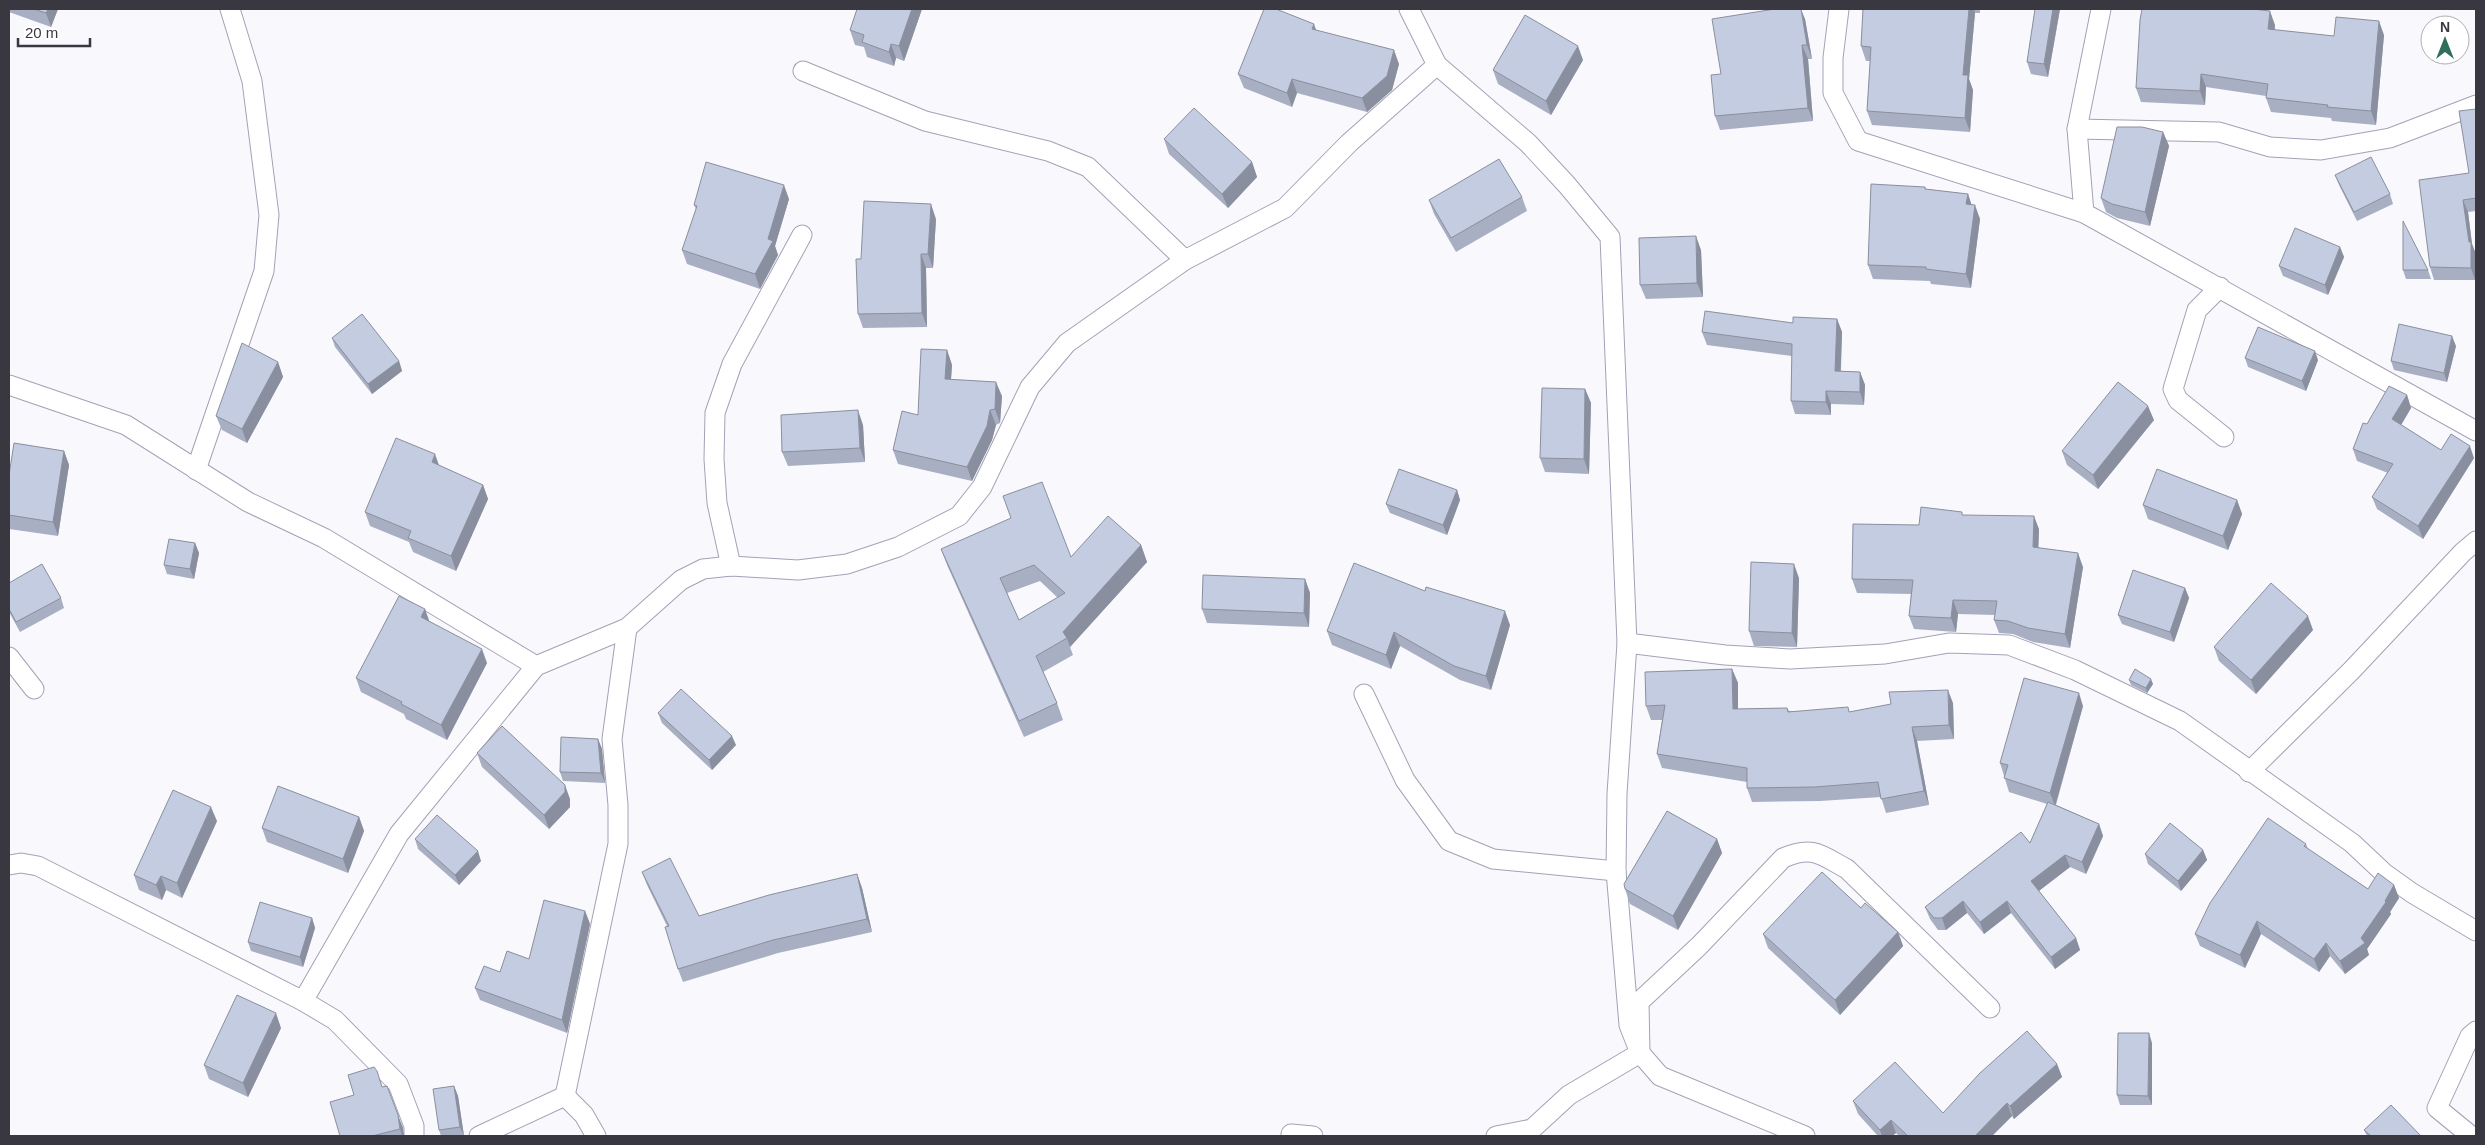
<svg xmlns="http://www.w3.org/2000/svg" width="2485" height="1145" font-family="Helvetica,sans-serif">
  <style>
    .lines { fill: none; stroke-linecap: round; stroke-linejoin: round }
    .street-casing { stroke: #a4a1b6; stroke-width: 21 }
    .street { stroke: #fff; stroke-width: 19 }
    .wall { fill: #a9afc2; fill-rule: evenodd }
    .shaded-wall { fill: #898f9e }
    .building { fill: #c4cce1; stroke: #898f9e; fill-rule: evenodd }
  </style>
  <rect width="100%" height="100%" fill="#f9f9fd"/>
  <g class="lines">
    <g class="street-casing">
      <g id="street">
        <polyline points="1409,9 1437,65 1528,143 1567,185 1610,237 1627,643 1617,794 1616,871 1629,1025 1640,1053 1660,1076 1805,1136"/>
        <polyline points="1839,9 1833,58 1833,93 1858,141 2084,213 2476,431"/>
        <polyline points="803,71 925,121 1048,151 1088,167 1185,260"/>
        <polyline points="2077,129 2219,132 2270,147 2321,150 2390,138 2476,105"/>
        <polyline points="2084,213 2077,129 2101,9"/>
        <polyline points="2220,287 2197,310 2173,389 2178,400 2224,437"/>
        <polyline points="9,385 126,425 248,502 324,538 536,666 627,628 681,580 703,569 731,566 798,570 847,564 898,547 959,516 982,487 1030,387 1067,343 1185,260 1285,208 1349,143 1437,65"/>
        <polyline points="196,470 264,271 269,215 252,81 230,9"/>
        <polyline points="731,566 717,503 714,459 715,413 732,364 802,235"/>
        <polyline points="1627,643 1725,655 1790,659 1885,654 1949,643 2009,645 2075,670 2180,721 2352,843 2384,873 2412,893 2476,931"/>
        <polyline points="9,657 34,689"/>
        <polyline points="1364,694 1405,780 1449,841 1493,859 1616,871"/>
        <polyline points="2249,772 2351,671 2463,552 2476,541"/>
        <polyline points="9,865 21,863 38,866 303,1001"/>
        <polyline points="565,1096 618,844 618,805 612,739 627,628"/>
        <polyline points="1291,1134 1313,1136"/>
        <polyline points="414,1136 414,1126 398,1084 335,1020 303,1001 399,834 536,666"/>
        <polyline points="479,1136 565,1096 584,1115 596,1136"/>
        <path d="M1496,1136l36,-7 37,-34 71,-42 -1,-51 60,-56 84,-88c30,-13 38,-3 64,11l143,139"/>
        <polyline points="2469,1136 2470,1135 2437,1108 2470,1036 2476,1031"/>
      </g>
    </g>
    <use href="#street" class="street"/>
  </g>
  <g class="wall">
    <polygon points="9,9 58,9 51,27 9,12"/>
    <polygon points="857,9 922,9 904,61 896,58 894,66 867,57 864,47 855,45 850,30"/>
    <polygon points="1863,9 1980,9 1980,13 1975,13 1969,79 1973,90 1970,132 1872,125 1867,111 1870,61 1866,61 1861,46"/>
    <polygon points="2035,9 2060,9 2048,77 2031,74 2027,62"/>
    <polygon points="1805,19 1812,59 1808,59 1813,121 1720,130 1715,116 1721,74"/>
    <polygon points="2275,25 2275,30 2334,36 2384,35 2376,125 2332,121 2331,118 2271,112 2266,98 2266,96 2206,87 2205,105 2141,102 2136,88"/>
    <polygon points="1316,30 1399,64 1392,90 1367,112 1297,93 1292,107 1244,88 1238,74"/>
    <polygon points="1583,60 1551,115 1498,84 1493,70"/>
    <polygon points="2476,109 2476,211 2468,212 2472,244 2476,254 2475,280 2434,280 2430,267 2469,173"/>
    <polygon points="2163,132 2169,146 2150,226 2117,218 2106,212 2101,198"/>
    <polygon points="1164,139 1252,162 1257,177 1228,208 1169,154"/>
    <polygon points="2335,175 2390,194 2393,204 2357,221 2339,185"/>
    <polygon points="1925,187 1926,189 1968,194 1971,204 1980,219 1971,288 1931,284 1930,281 1873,279 1868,265"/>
    <polygon points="1522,197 1527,211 1456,252 1434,214 1429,200"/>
    <polygon points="789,199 775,246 778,255 760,289 687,264 682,250 696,209 694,205"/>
    <polygon points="936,219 933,268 926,268 927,327 863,328 858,314 861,259"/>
    <polygon points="2340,247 2344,257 2328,295 2283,276 2279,266"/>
    <polygon points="1701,250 1703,297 1646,299 1640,285"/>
    <polygon points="2403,270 2428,270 2431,279 2406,279"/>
    <polygon points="1837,319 1842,332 1841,371 1860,372 1865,385 1864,405 1831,404 1831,415 1795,414 1791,401 1792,356 1707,345 1702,332"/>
    <polygon points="332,338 399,361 402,371 372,394 335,347"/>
    <polygon points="2456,346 2447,382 2394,370 2391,361"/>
    <polygon points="947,350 952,365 951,379 1002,396 1000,423 996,425 992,440 972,481 898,464 893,450 918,415"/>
    <polygon points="2245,358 2318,360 2306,391 2248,367"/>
    <polygon points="278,362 283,377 247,443 222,430 216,416"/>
    <polygon points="1585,389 1591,403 1589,474 1545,472 1540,458"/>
    <polygon points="2407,395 2411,408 2401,425 2441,450 2474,458 2423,539 2377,509 2372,497 2388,473 2357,461 2353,449 2367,424"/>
    <polygon points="2154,420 2098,489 2067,465 2062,451"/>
    <polygon points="863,425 865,462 788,466 782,452"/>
    <polygon points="64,451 69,465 58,536 9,529 9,475"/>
    <polygon points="439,466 483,485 488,499 456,571 413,552 409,542 370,526 365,512"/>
    <polygon points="1457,490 1460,500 1447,535 1390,513 1386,504"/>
    <polygon points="2237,500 2242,514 2228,550 2148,519 2143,505"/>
    <polygon points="1963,515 2039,529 2038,547 2083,567 2070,648 2033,642 2013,634 1999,633 1994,620 1995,615 1958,614 1956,632 1914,629 1909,616 1911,594 1857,593 1852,579 1919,525"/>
    <polygon points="195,543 199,553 194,579 167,574 164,565"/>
    <path d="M1141,545l6,17 -77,85 3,8 -30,17 14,31 6,17 -39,17 -77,-172 -6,-16 130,8zM1040,581l18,17 -39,22 -12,-27z"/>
    <polygon points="1799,578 1797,647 1754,646 1749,631"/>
    <polygon points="1305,579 1310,593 1309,627 1207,623 1202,609"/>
    <polygon points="9,583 61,598 64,608 20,632 9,612"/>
    <polygon points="2185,588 2189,598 2174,642 2122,624 2118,615"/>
    <polygon points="429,621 487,663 447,740 406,719 404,714 361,692 356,678"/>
    <polygon points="1510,625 1491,690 1460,680 1400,646 1391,669 1332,645 1327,631"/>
    <polygon points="2313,630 2256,694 2219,661 2214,647"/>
    <polygon points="1732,669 1738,683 1738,709 1787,708 1789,711 1850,712 1953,703 1954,739 1917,741 1929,805 1886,813 1881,797 1820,801 1752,802 1747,788 1747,782 1662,768 1657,754 1662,720 1651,720 1646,706"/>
    <polygon points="2129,680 2153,684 2147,693 2131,685"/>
    <polygon points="2083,706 2056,805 2099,824 2103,836 2086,874 2070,867 2039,891 2076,938 2080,950 2055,969 2011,913 1984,934 1967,913 1946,930 1938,930 1930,919 1925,907 2030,843 2047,804 2009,792 2000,763"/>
    <polygon points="658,713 736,745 712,770 662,723"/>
    <polygon points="598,739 602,749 605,783 563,781 560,772"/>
    <polygon points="477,753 570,799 570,807 549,829 482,767"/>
    <polygon points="359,817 364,831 348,873 267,842 262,828"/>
    <polygon points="217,821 182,898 166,890 162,900 139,890 134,875"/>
    <polygon points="415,839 481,861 459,885 418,849"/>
    <polygon points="1717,839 1722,853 1678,930 1630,904 1625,889"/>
    <polygon points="2306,844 2308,849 2368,889 2394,885 2399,898 2390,912 2391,914 2367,949 2369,955 2345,974 2330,956 2319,972 2261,934 2245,968 2200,946 2195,934"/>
    <polygon points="2203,850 2207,860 2181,891 2148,864 2145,854"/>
    <polygon points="642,872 699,916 857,874 862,888 872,932 778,953 683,982 678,969 667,926 647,885"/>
    <polygon points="1861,908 1898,932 1903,946 1840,1015 1768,948 1763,934"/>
    <polygon points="585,911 590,924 567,1033 480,1000 475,988 500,972 529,959"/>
    <polygon points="312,918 315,928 303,967 251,951 248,942"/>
    <polygon points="281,1028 248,1097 209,1079 204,1065"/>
    <polygon points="2152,1043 2152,1105 2120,1105 2117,1095"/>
    <polygon points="2057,1064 2062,1077 2014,1119 2012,1116 1992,1136 1899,1136 1896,1133 1892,1136 1878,1136 1858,1114 1853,1101 1943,1113"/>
    <polygon points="454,1086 458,1096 464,1136 441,1136 439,1130"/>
    <polygon points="383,1087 403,1128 404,1136 340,1136"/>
    <polygon points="2364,1130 2421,1136 2367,1136"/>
  </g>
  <g class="shaded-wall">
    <polygon points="48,9 58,9 51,27 46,13"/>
    <polygon points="912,9 922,9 904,61 899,46"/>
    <polygon points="1801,9 1805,19 1812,59 1807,45"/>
    <polygon points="1969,9 1974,9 1975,13 1969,79 1973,90 1970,132 1965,118 1963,75"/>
    <polygon points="2053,9 2060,9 2048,77 2044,64"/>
    <polygon points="2270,11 2275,25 2273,42 2268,29"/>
    <polygon points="2379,21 2384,35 2376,125 2371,111"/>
    <polygon points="1314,24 1319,38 1312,29"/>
    <polygon points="891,44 896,58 894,66 889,52"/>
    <polygon points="1802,45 1808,59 1813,121 1808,108"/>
    <polygon points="1578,46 1583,60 1551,115 1546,101"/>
    <polygon points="1394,50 1399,64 1392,90 1367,112 1362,98"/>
    <polygon points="2201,74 2206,87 2205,105 2200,91"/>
    <polygon points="1292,79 1297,93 1292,107 1287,93"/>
    <polygon points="2163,132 2169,146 2150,226 2145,212"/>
    <polygon points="1252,162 1257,177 1228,208 1222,194"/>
    <polygon points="784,185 789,199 775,246 778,255 760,289 755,274 768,239"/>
    <polygon points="1968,194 1973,209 1966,204"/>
    <polygon points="2463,200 2468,212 2472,244 2476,254 2475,280 2471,268 2469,242"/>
    <polygon points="931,204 936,219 933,268 928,254"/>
    <polygon points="1975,205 1980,219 1971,288 1966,274"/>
    <polygon points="1696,236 1701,250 1703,297 1697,283"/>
    <polygon points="2340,247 2344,257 2328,295 2325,285"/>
    <polygon points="921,254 926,268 927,327 922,313"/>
    <polygon points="1837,319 1842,332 1840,384 1835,371"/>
    <polygon points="2452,336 2456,346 2447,382 2444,373"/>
    <polygon points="947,350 952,365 950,393 945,379"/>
    <polygon points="2315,351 2318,360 2306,391 2302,381"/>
    <polygon points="399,361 402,371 372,394 368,384"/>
    <polygon points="278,362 283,377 247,443 242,429"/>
    <polygon points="1860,372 1865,385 1864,405 1860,392"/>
    <polygon points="996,382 1002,396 1000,423 995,409"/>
    <polygon points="1585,389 1591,403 1589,474 1584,459"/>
    <polygon points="1826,391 1831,404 1831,415 1826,402"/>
    <polygon points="2407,395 2411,408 2397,432 2392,419"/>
    <polygon points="2148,406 2154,420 2098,489 2093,475"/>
    <polygon points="858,410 863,425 865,462 860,448"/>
    <polygon points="990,410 996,425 992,440 972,481 967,467"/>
    <polygon points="2470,446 2474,458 2423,539 2418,526"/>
    <polygon points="64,451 69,465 58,536 53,522"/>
    <polygon points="435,454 440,468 432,462"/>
    <polygon points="483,485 488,499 456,571 451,556"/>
    <polygon points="1457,490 1460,500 1447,535 1443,525"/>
    <polygon points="2237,500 2242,514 2228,550 2223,536"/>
    <polygon points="2034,516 2039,529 2038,560 2033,547"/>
    <polygon points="195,543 199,553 194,579 190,569"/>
    <polygon points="1141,545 1147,562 1070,647 1067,638 1063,632"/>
    <polygon points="2078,553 2083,567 2070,648 2065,634"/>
    <polygon points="1794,564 1799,578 1797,647 1792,633"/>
    <polygon points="1305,579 1310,593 1309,627 1304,613"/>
    <polygon points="2185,588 2189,598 2174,642 2170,632"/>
    <polygon points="1953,600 1958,614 1956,632 1951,618"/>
    <polygon points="425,609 430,623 421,617"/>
    <polygon points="1505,611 1510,625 1491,690 1486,676"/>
    <polygon points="2308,616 2313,630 2256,694 2251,680"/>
    <polygon points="1394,632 1400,646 1391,669 1386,655"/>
    <polygon points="482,649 487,663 447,740 441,725"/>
    <polygon points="1732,669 1738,683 1738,723 1733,709"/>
    <polygon points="2151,679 2153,684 2147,693 2146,688"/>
    <polygon points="1948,690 1953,703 1954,739 1949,725"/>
    <polygon points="2079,693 2083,706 2055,806 2050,793"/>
    <polygon points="1912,727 1917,741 1929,805 1924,791"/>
    <polygon points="732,736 736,745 712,770 709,760"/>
    <polygon points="598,739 602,749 605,783 601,773"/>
    <polygon points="565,785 570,799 570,807 549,829 544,815"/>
    <polygon points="211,807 217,821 182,898 177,883"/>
    <polygon points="359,817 364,831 348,873 343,859"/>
    <polygon points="2099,824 2103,836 2086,874 2082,862"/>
    <polygon points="1717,839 1722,853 1678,930 1673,916"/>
    <polygon points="2203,850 2207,860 2181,891 2178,881"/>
    <polygon points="478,851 481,861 459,885 455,875"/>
    <polygon points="2065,855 2070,867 2036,893 2031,881"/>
    <polygon points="857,874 862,888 872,932 867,919"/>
    <polygon points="161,876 166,890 162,900 156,885"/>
    <polygon points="2394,885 2399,898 2390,912 2391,914 2367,949 2369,955 2345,974 2340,961 2361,938"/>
    <polygon points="1963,901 1967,913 1946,930 1942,918"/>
    <polygon points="2007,901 2011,913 1984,934 1980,922"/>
    <polygon points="585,911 590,924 567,1033 562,1020"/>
    <polygon points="312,918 315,928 303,967 300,957"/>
    <polygon points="2257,921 2261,934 2245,968 2240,955"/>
    <polygon points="1898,932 1903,946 1840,1015 1835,1000"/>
    <polygon points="2076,938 2080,950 2055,969 2051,957"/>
    <polygon points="2326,943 2330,956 2319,972 2314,959"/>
    <polygon points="276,1013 281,1028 248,1097 243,1083"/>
    <polygon points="2149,1033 2152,1043 2152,1105 2148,1096"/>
    <polygon points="2057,1064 2062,1077 2014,1119 2010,1106"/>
    <polygon points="454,1086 458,1096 464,1136 460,1127"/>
    <polygon points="2007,1103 2012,1116 1992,1136 1975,1136"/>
    <polygon points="398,1115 403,1128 404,1136 402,1136 400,1129"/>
    <polygon points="1891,1120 1896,1133 1892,1136 1882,1136 1880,1130"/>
  </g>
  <g class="building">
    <polygon points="34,9 48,9 46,13"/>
    <polygon points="857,9 912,9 899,46 891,44 889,52 862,42 864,35 850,30"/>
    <polygon points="1264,9 1276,9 1314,24 1312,29 1394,50 1387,76 1362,98 1292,79 1287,93 1238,74"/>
    <polygon points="1775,9 1801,9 1807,45 1802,45 1808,108 1715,116 1711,75 1721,74 1712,19"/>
    <polygon points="1863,9 1969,9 1963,75 1968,75 1965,118 1867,111 1871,47 1861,46"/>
    <polygon points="2035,9 2053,9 2044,64 2027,62"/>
    <polygon points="2142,9 2253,9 2270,11 2268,29 2334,36 2336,17 2379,21 2371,111 2327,107 2328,105 2266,98 2268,84 2201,74 2200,91 2136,88 2140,20"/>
    <polygon points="1525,15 1578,46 1546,101 1493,70"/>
    <polygon points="1194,108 1252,162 1222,194 1164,139"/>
    <polygon points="2476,109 2476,198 2463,200 2469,242 2471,242 2471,268 2430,267 2419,180 2469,173 2459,111"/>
    <polygon points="2117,127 2142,127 2163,132 2145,212 2112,204 2101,198"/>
    <polygon points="2371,157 2390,194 2354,212 2335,175"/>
    <polygon points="1499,159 1522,197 1451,238 1429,200"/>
    <polygon points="706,162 784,185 768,239 773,241 755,274 682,250 697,206 694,205"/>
    <polygon points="1871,184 1925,187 1925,189 1968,194 1966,204 1975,205 1966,274 1926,269 1926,267 1868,265"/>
    <polygon points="864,201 931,204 928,254 921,254 922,313 858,314 856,259 861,259"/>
    <polygon points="2403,221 2428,270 2403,270"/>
    <polygon points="2295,228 2340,247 2325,285 2279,266"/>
    <polygon points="1696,236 1697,283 1640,285 1639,238"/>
    <polygon points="1705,311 1793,323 1793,317 1837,319 1835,371 1860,372 1860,392 1826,391 1826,402 1791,401 1792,344 1702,332"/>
    <polygon points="362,314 399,361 368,384 332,338"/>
    <polygon points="2399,324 2452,336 2444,373 2391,361"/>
    <polygon points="2258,327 2315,351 2302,381 2245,358"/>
    <polygon points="242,343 278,362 242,429 216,416"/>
    <polygon points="921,349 947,350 945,379 996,382 995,409 990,410 987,426 967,467 893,450 902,411 918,415"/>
    <polygon points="2118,382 2148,406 2093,475 2062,451"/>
    <polygon points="2389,386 2407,395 2392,419 2441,450 2451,434 2470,446 2418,526 2372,497 2393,464 2353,449 2363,423 2367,424"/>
    <polygon points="1542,388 1585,389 1584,459 1540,458"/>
    <polygon points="858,410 860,448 782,452 781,415"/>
    <polygon points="396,438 435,454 432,462 483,485 451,556 408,538 411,531 365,512"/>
    <polygon points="14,443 64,451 53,522 9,515 9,475"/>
    <polygon points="1399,469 1457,490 1443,525 1386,504"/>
    <polygon points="2157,469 2237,500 2223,536 2143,505"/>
    <path d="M1042,482l29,75 37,-41 33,29 -78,87 4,6 -31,18 21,47 -38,18 -78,-172 70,-31 -8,-22zM1034,565l31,28 -46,27 -19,-42z"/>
    <polygon points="1921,507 1962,512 1962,515 2034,516 2033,547 2078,553 2065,634 2028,628 2008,621 1994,620 1997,601 1953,600 1951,618 1909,616 1913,580 1852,579 1853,524 1919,525"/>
    <polygon points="169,539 195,543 190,569 164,565"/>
    <polygon points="1751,562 1794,564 1792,633 1749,631"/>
    <polygon points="1354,563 1425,591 1426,587 1505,611 1486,676 1454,666 1394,632 1386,655 1327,631"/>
    <polygon points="42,564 61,598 16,622 9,609 9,583"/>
    <polygon points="2133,570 2185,588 2170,632 2118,615"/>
    <polygon points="1203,575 1305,579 1304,613 1202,609"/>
    <polygon points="2271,583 2308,616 2251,680 2214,647"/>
    <polygon points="399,596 425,609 421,617 482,649 441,725 401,704 402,702 356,678"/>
    <polygon points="1732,669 1733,709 1787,708 1788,712 1848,707 1849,712 1891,704 1889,692 1948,690 1949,725 1912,727 1924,791 1881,799 1878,782 1815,787 1747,788 1747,768 1657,754 1665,705 1646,706 1645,672"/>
    <polygon points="2135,669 2151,679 2146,688 2129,680"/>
    <polygon points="2024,678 2079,693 2050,793 2004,778 2008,765 2000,763"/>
    <polygon points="681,689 732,736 709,760 658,713"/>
    <polygon points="502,726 565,785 565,792 544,815 477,753"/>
    <polygon points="561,737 598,739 601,773 560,772"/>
    <polygon points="278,786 359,817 343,859 262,828"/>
    <polygon points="173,790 211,807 177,883 161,876 156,885 134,875"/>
    <polygon points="2048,802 2099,824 2082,862 2065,855 2031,881 2076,938 2051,957 2007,901 1980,922 1963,901 1942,918 1934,918 1925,907 2021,832 2030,843"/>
    <polygon points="1667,811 1717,839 1673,916 1625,889 1624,884"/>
    <polygon points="437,815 478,851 455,875 415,839"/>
    <polygon points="2268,818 2306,844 2304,846 2368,889 2378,873 2394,885 2385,901 2386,902 2361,938 2365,943 2340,961 2326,943 2314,959 2257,921 2240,955 2195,934 2210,903"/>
    <polygon points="2170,823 2203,850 2178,881 2145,854"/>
    <polygon points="670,858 699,916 769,895 857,874 867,919 773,940 678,969 665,927 669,926 642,872"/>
    <polygon points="1822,872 1861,908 1865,903 1898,932 1835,1000 1763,934"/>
    <polygon points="544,900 585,911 562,1020 475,988 484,966 500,972 507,951 529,959"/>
    <polygon points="260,902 312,918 300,957 248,942"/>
    <polygon points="237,995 276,1013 243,1083 204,1065"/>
    <polygon points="2027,1031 2057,1064 2010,1106 2007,1103 1975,1136 1908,1136 1891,1120 1880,1130 1853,1101 1895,1062 1943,1113 1980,1073"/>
    <polygon points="2118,1033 2149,1033 2148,1096 2117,1095"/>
    <polygon points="374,1067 377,1071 382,1087 387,1086 398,1115 400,1129 372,1136 340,1136 330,1102 354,1095 348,1075"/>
    <polygon points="454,1086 460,1127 439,1130 433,1089"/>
    <polygon points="2391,1105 2421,1136 2371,1136 2364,1130"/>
  </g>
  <rect width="2485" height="1145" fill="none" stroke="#393740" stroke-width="20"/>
  <g transform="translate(2445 40)"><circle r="24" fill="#ffffff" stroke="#b0afb3"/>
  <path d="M0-4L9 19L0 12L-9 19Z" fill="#306f5d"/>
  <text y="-8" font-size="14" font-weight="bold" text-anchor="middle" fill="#393740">N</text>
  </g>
  <path d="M18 38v8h72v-8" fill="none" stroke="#393740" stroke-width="2.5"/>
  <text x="25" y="38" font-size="15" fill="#393740" stroke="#ffffff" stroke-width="4" paint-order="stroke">20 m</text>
</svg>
